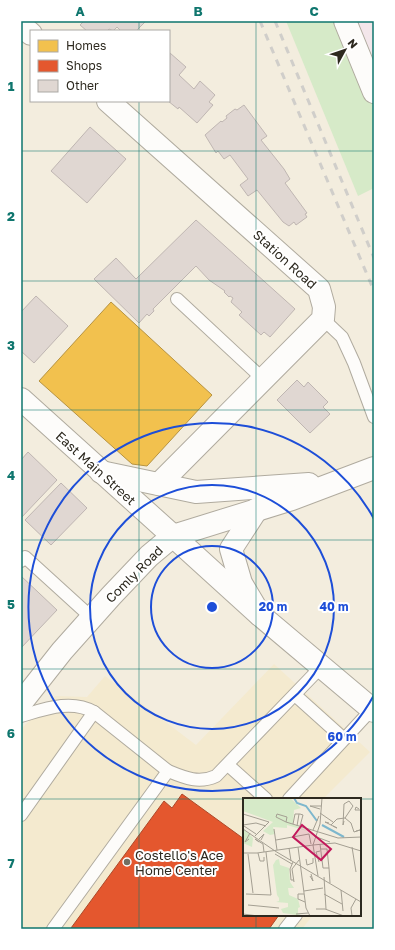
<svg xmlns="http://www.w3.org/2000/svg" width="395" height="950" font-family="'Golos Text',sans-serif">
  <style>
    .built { fill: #f4eacf }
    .industrial { fill: #f3e6ea }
    .green { fill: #d6eac8 }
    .homes { fill: #f2c14e; stroke: #b79340 }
    .shops { fill: #e4572e; stroke: #ad492a }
    .building { fill: #e0d7d2; stroke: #bfb6b2 }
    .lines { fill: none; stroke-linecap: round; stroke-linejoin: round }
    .service-casing { stroke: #b0ab9f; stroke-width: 14 }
    .minor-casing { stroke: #b0ab9f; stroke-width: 24 }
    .secondary-casing { stroke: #b0ab9f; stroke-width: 24 }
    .service { stroke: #fdfcfa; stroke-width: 12 }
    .minor { stroke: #fdfcfa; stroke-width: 22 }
    .secondary { stroke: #fdfcfa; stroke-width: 22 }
    .rail { stroke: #d0ceca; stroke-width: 3; stroke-dasharray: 7 7; stroke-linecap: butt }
    .grid { fill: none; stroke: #0f766e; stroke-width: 1; stroke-opacity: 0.55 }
    .ring { fill: none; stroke: #1d4ed8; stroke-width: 2 }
    .poi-dot { fill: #726e62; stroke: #fff; stroke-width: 1.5 }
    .labels { text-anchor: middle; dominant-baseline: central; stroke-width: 4; stroke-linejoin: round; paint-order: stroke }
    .street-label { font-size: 13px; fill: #2d291f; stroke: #fff }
    .poi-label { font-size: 13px; fill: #2d291f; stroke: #fff; text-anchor: start }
    .inset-river { fill: none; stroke: #7db7cd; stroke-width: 2 }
    .inset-road { fill: none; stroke: #a49f92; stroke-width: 1 }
    .view { fill: #c2185b; fill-opacity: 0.15; stroke: #c2185b; stroke-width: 2 }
    .inset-edge { fill: none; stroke: #2d291f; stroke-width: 2 }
    .centre { fill: #1d4ed8; stroke: #fff; stroke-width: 2 }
    .ring-label { font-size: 12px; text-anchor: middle; font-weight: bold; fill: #1d4ed8; stroke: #fff; stroke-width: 4; stroke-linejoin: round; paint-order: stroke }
    .neatline { fill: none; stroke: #0f766e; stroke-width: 1.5 }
    .grid-label { font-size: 13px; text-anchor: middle; font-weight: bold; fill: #0f766e }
  </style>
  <rect width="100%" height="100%" fill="#f3edde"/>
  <polygon class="built" points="274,664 370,752 323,799 244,799 244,915 313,915 302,929 21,929 21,729 55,696 87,697 105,676 196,745"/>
  <polygon class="industrial" points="342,21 374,21 374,101"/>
  <polygon class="green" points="286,21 342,21 374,101 374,188 358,196"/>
  <polygon class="homes" points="111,302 212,395 147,466 132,464 39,381"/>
  <polygon class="shops" points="182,794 244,839 244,915 279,915 269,929 71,928 164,801 172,808"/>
  <g class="building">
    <polygon points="84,21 146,21 136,31 121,31 117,27 113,31 109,29 107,31 87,31 80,25"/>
    <polygon points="170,53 186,67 179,75 194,89 200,81 215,95 209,102 213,105 197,123 179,107 178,109 168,101"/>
    <polygon points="244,105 267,136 261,140 284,169 290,179 285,183 307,213 305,214 307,217 296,225 294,222 289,226 283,222 257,190 248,196 240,185 248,179 230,155 224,159 218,151 216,153 205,135 221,121 222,122 227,118 226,116 235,109 237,110"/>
    <polygon points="90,127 126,159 87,203 51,171"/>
    <polygon points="196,220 295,309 270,337 264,332 261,335 239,315 242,312 231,302 233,298 230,296 229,297 224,292 225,291 209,280 196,266 153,309 154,311 149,316 147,314 139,323 94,279 116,258 136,279"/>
    <polygon points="36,296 68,326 34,363 21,351 21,312"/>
    <polygon points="297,380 304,387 308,382 328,402 323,407 330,414 310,433 277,400"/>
    <polygon points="28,452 57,480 21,518 21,460"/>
    <polygon points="61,483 87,508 51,545 25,520"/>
    <polygon points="21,576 57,610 21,648"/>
  </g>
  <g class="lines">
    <g class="service-casing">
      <g id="service">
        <polyline points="177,299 263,379"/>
        <polyline points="323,319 342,337 354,363 374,417"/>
        <polyline points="21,561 25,557 92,618"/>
        <polyline points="295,695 344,739"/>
        <path d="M21,716c24,-7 50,-17 73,-4"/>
        <polyline points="228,765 266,799"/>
        <polyline points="289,799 372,709"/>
        <polyline points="21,815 94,712 168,771"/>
        <path d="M53,929l115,-158c17,7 31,13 48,5l106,-110"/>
        <polyline points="285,929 296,915"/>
      </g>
    </g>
    <g class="minor-casing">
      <g id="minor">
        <polyline points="345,21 374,92"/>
        <polyline points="21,25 31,34"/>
        <polyline points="108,101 319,289 324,307 323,319 159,484"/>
        <polyline points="173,536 260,615 374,711"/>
      </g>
    </g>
    <g class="secondary-casing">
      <g id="secondary">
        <polyline points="21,399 173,536"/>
        <polyline points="101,472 196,492 309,484"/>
        <polyline points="257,509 231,549 241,583 260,615"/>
        <polyline points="21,703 62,651 111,596 149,556 173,536 292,499 374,468"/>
      </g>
    </g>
    <use href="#service" class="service"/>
    <use href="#minor" class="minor"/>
    <use href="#secondary" class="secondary"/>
    <g class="rail">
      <polyline points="260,21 374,291"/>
      <polyline points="275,21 374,258"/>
    </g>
  </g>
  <path class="grid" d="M139,21v10M256,21v778M139,101v828M21,151h353M21,281h353M21,410h353M21,540h353M21,669h353M21,799h353M256,915v14"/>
  <g class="ring">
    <circle cx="212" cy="607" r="61"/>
    <circle cx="212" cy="607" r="122"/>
    <path d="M374 695A184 184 0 1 1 374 519"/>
  </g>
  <circle class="poi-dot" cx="127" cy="862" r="4"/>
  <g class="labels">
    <g class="street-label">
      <text transform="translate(285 259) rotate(42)">Station Road</text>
      <text transform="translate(96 468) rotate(42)">East Main Street</text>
      <text transform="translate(134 574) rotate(-45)">Comly Road</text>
    </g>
    <g class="poi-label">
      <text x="135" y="855">Costello's Ace<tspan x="135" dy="15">Home Center</tspan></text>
    </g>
  </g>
  <g transform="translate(243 798)">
    <rect width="118" height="118" fill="#f3edde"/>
    <path d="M0,0h47l11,10 -7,2 -1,14 14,7 -20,-6v3l-14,-1 2,7 -5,1 -7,-4 10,-9 -30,-11zM0,30l10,10 -1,9 -9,-4zM36,61l1,6 9,3 1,14 4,6h-6l1,7 9,4 2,8 -2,1v6l6,2 -21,-3 -2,-4 7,-2v-4l-12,-1 3,-1v-3l-2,-3 -4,-30 3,-5z" fill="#d6eac8"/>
    <path class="inset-river" d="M51,0l3,5 9,3 11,15M79,27l22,12"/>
    <path class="inset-road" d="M77,11l-10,-3h11M116,11l-3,-2 -1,3h6M77,15l13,9M0,16l26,8 -14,14M101,23l-1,4 1,-21 5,-3 4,5 -8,12M43,24l1,-5 -10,-3 -1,3 10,5 52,16 23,-1M86,25l-4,-1 12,6 -4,-2M50,26l2,-10h5l3,1 -3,11M0,27l13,-2 10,3M88,27l6,-6 8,-1 6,5 3,9 6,-2 -4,1M1,28l12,8M54,28l2,-12M0,31l32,22M31,31l3,21M70,32l6,-14M71,38l16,6M6,41l-4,3 5,-9M16,41l5,-5 -3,6M33,42l33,-6 2,10M16,44l-4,-3 8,5 1,8M77,46l3,24h6l1,15M70,47l22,-2 26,8M55,49l8,61 4,8M109,49l4,25M46,50l2,13M78,51h6l2,19M32,53l86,51M0,55h14l56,-8M15,55l2,8h4v-4M5,56l5,39M32,56l17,10M63,61l1,6 6,-2v-5M50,64l-3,7 1,11h3M76,64l-3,-10 4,-1M67,78l3,5 -2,-7M75,78l-5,-31 7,-21 2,-26M81,79l2,32M51,84l-2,-13 7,-9M98,92l2,21M61,93l19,-3M3,96l25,1 -5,-43M61,96h-6v5l7,3M81,96l18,10M5,107l31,3M73,111h9l19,7M0,116l15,2M53,116l12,-1M109,118l-1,-8 5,-9"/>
    <path class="view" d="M59,27l29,24 -10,11 -28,-23z"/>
    <rect width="118" height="118" class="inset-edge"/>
  </g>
  <circle cx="212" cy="607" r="6" class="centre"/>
  <g class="ring-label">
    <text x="273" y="611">20 m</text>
    <text x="334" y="611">40 m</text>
    <text x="342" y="741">60 m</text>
  </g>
  <rect width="395" height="950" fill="none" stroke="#ffffff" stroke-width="44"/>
  <rect x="30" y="30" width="140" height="72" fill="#ffffff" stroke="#aba9a5"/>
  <rect x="38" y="40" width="20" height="12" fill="#f2c14e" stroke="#aba9a5"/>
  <text x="66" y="50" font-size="12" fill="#2d291f">Homes</text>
  <rect x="38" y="60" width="20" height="12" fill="#e4572e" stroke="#aba9a5"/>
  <text x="66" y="70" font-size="12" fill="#2d291f">Shops</text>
  <rect x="38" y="80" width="20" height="12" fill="#e0d7d2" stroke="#aba9a5"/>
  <text x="66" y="90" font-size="12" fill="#2d291f">Other</text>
  <g transform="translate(345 50) rotate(50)" stroke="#ffffff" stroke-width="3" paint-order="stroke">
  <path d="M0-3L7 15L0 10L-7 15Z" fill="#2d291f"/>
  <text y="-6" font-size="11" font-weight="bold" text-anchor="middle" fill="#2d291f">N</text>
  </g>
  <rect x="22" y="22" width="351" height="906" class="neatline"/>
  <g class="grid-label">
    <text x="80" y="16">A</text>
    <text x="198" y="16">B</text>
    <text x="314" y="16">C</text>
    <text x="11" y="91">1</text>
    <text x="11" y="221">2</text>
    <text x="11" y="350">3</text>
    <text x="11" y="480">4</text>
    <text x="11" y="609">5</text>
    <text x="11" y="738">6</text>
    <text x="11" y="868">7</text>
  </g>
</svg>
